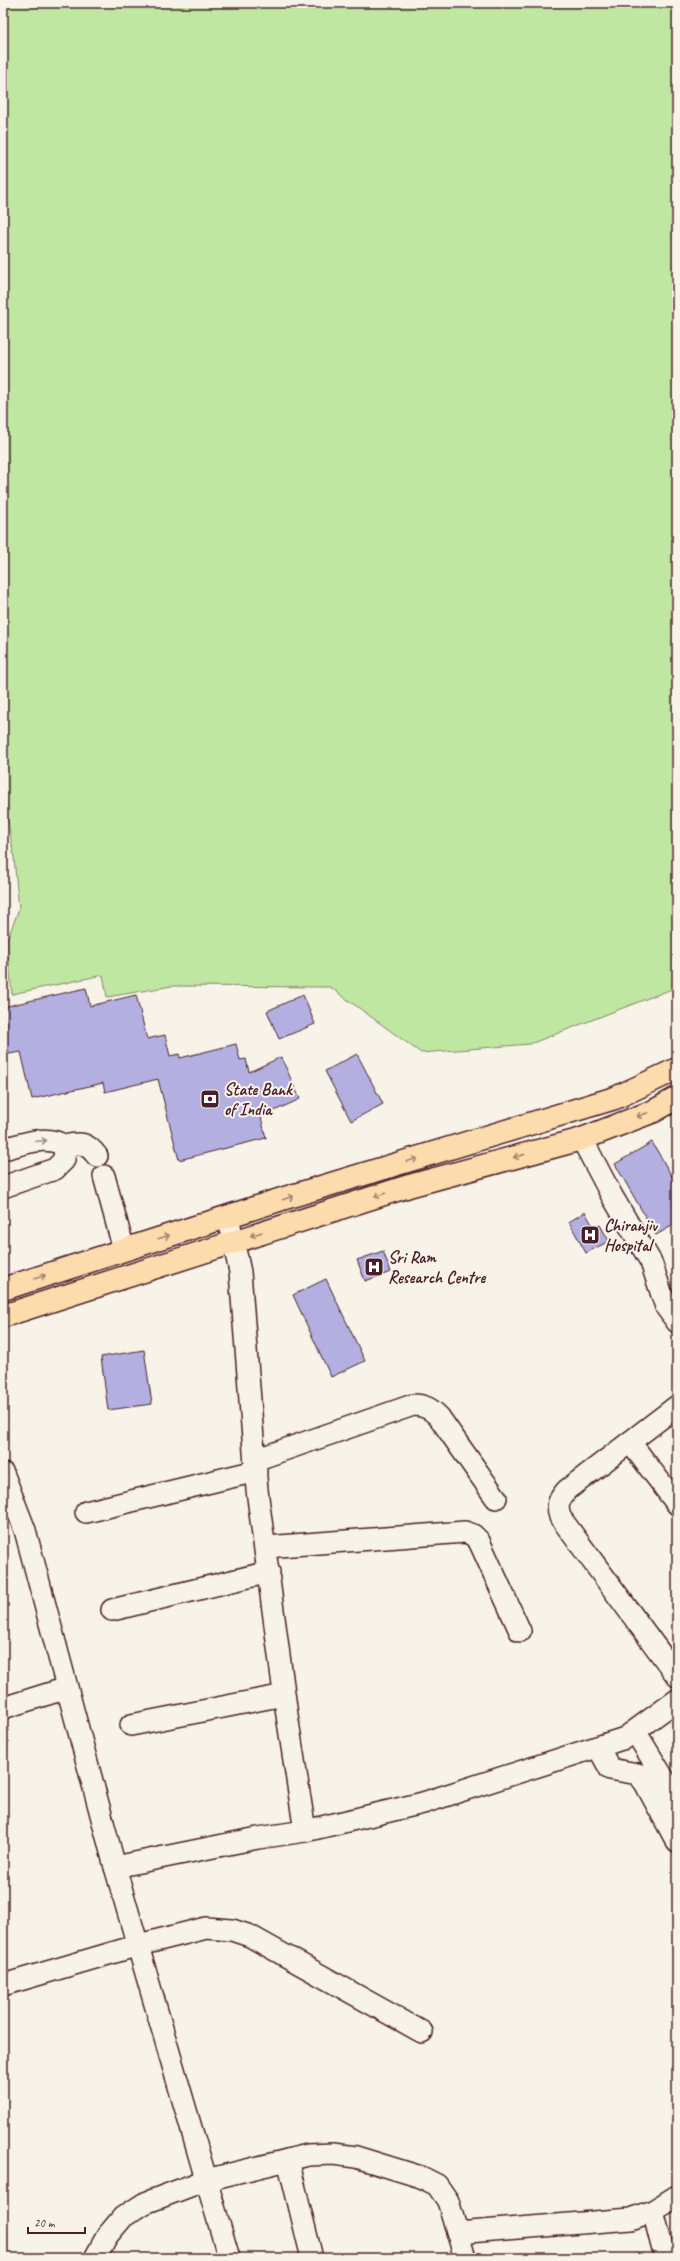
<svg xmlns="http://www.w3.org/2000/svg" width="680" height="2261" font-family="Caveat,sans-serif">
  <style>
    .green { fill: #c0e7a2; stroke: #858366 }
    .building { fill: #b3b0e1; stroke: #4a1f2b }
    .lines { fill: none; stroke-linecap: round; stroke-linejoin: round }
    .minor-casing { stroke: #4a1f2b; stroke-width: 24 }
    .major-casing { stroke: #4a1f2b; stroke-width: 25 }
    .minor { stroke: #f7f3e8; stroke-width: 21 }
    .major { stroke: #fcdcac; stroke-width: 22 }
    .oneway { stroke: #a37e6c }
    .oneway2 { stroke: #a0898a }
    .labels { text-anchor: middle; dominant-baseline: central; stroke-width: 4; stroke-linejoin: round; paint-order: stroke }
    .poi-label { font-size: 17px; font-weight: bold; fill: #4a1f2b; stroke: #f7f3e8; text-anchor: start }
  </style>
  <rect width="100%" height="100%" fill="#f7f3e8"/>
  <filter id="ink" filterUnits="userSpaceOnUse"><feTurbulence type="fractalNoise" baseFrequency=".025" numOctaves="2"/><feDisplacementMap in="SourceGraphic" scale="8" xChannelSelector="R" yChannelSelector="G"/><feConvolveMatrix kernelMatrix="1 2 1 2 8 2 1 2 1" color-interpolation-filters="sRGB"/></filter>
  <g filter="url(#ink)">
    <polygon class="green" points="3,3 677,3 677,987 530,1044 421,1053 330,987 172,986 107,997 103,975 12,994 7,940 19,909 14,858 3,791"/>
    <g class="building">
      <polygon points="86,988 90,1006 136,995 147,1039 165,1035 170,1056 179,1054 180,1058 236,1044 240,1060 246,1059 249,1072 281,1057 300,1099 261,1117 266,1138 179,1160 158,1079 105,1092 103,1083 32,1099 21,1052 3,1055 3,1007"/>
      <polygon points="303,995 315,1024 279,1039 267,1011"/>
      <polygon points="357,1054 383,1104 351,1121 325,1071"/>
      <polygon points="652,1142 677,1185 677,1223 656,1235 615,1164"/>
      <polygon points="585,1212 594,1228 600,1225 609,1241 586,1253 569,1222"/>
      <polygon points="383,1251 391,1272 365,1281 357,1260"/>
      <polygon points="326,1279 365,1361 331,1377 293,1295"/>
      <polygon points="144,1350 152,1404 108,1410 101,1357"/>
    </g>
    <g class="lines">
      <g class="minor-casing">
        <g id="minor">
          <polyline points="582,1139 612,1196 651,1262 666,1307 677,1322"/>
          <path d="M65,1146c16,-4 22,-3 32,10"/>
          <path d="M3,1149c21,-5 42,-15 62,-3l-1,14 -9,9 -52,18"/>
          <polyline points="104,1176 124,1250"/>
          <polyline points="228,1217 240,1272 257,1490 287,1715 305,1831"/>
          <path d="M677,1406l-110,84c-8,9 -11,14 -7,27l117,159"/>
          <polyline points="630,1442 677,1504"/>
          <path d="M255,1460l158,-55c12,0 18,4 26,12l57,81"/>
          <polyline points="3,1473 25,1530 115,1867 229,2258"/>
          <polyline points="86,1512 256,1471"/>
          <polyline points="266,1547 465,1532 473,1535 479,1541 520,1631"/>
          <polyline points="112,1610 269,1572"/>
          <polyline points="3,1708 67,1688"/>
          <polyline points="131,1725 284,1695"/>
          <polyline points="635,1731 677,1800"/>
          <polyline points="598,1747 610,1769 638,1774 645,1783 677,1842"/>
          <polyline points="115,1867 258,1838 305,1831 423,1803 625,1738 677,1700"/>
          <polyline points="3,1985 139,1945 206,1928 232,1930 250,1936 422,2032"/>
          <polyline points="288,2160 312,2258"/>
          <polyline points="653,2211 665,2258"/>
          <polyline points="457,2233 631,2219 653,2211 677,2196"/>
          <polyline points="95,2258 107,2236 123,2217 145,2203 206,2180 308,2155 333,2154 356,2157 421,2177 437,2185 448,2201 465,2258"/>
        </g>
      </g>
      <g class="major-casing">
        <g id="major">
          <polyline points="3,1289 285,1198 615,1098 677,1069"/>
          <polyline points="3,1316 409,1186 582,1139 654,1111 677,1098"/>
        </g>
      </g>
      <use href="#minor" class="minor"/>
      <use href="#major" class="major"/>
    </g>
    <defs><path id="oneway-shaft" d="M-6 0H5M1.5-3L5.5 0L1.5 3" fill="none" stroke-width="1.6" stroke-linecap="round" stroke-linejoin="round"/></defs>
    <g class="oneway">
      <use href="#oneway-shaft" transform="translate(642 1115) rotate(159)"/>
      <use href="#oneway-shaft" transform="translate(519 1156) rotate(165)"/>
      <use href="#oneway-shaft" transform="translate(412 1160) rotate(-17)"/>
      <use href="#oneway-shaft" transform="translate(380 1195) rotate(163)"/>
      <use href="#oneway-shaft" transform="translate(288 1198) rotate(-17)"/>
      <use href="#oneway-shaft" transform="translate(256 1234) rotate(162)"/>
      <use href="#oneway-shaft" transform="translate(164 1237) rotate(-18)"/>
      <use href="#oneway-shaft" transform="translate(40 1277) rotate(-18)"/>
    </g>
    <use class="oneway2" href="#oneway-shaft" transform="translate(41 1141) rotate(-5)"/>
  </g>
  <defs>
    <g id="bank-square" transform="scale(1)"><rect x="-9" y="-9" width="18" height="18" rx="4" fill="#4a1f2b" stroke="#f7f3e8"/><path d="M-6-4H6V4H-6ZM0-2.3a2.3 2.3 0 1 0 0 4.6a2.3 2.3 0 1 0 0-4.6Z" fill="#fff"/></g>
    <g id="hospital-square" transform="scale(1)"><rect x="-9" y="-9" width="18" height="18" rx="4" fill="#4a1f2b" stroke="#f7f3e8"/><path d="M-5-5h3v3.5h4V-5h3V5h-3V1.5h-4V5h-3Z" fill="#fff"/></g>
  </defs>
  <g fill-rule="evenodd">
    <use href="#bank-square" x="210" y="1099"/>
    <use href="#hospital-square" x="590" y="1235"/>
    <use href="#hospital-square" x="374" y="1267"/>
  </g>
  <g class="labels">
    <g class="poi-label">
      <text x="224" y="1089">State Bank<tspan x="224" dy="20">of India</tspan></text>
      <text x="604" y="1225">Chiranjiv<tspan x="604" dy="20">Hospital</tspan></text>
      <text x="388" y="1257">Sri Ram<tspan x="388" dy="20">Research Centre</tspan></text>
    </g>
  </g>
  <rect width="680" height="2261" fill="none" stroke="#f7f3e8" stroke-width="16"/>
  <rect x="8" y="8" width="664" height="2245" fill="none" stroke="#4a1f2b" stroke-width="1.5" filter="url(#ink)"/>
  <path d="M28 2227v6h57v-6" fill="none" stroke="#4a1f2b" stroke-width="2"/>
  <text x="34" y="2227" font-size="12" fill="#4a1f2b" stroke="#f7f3e8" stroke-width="3" paint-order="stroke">20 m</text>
</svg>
